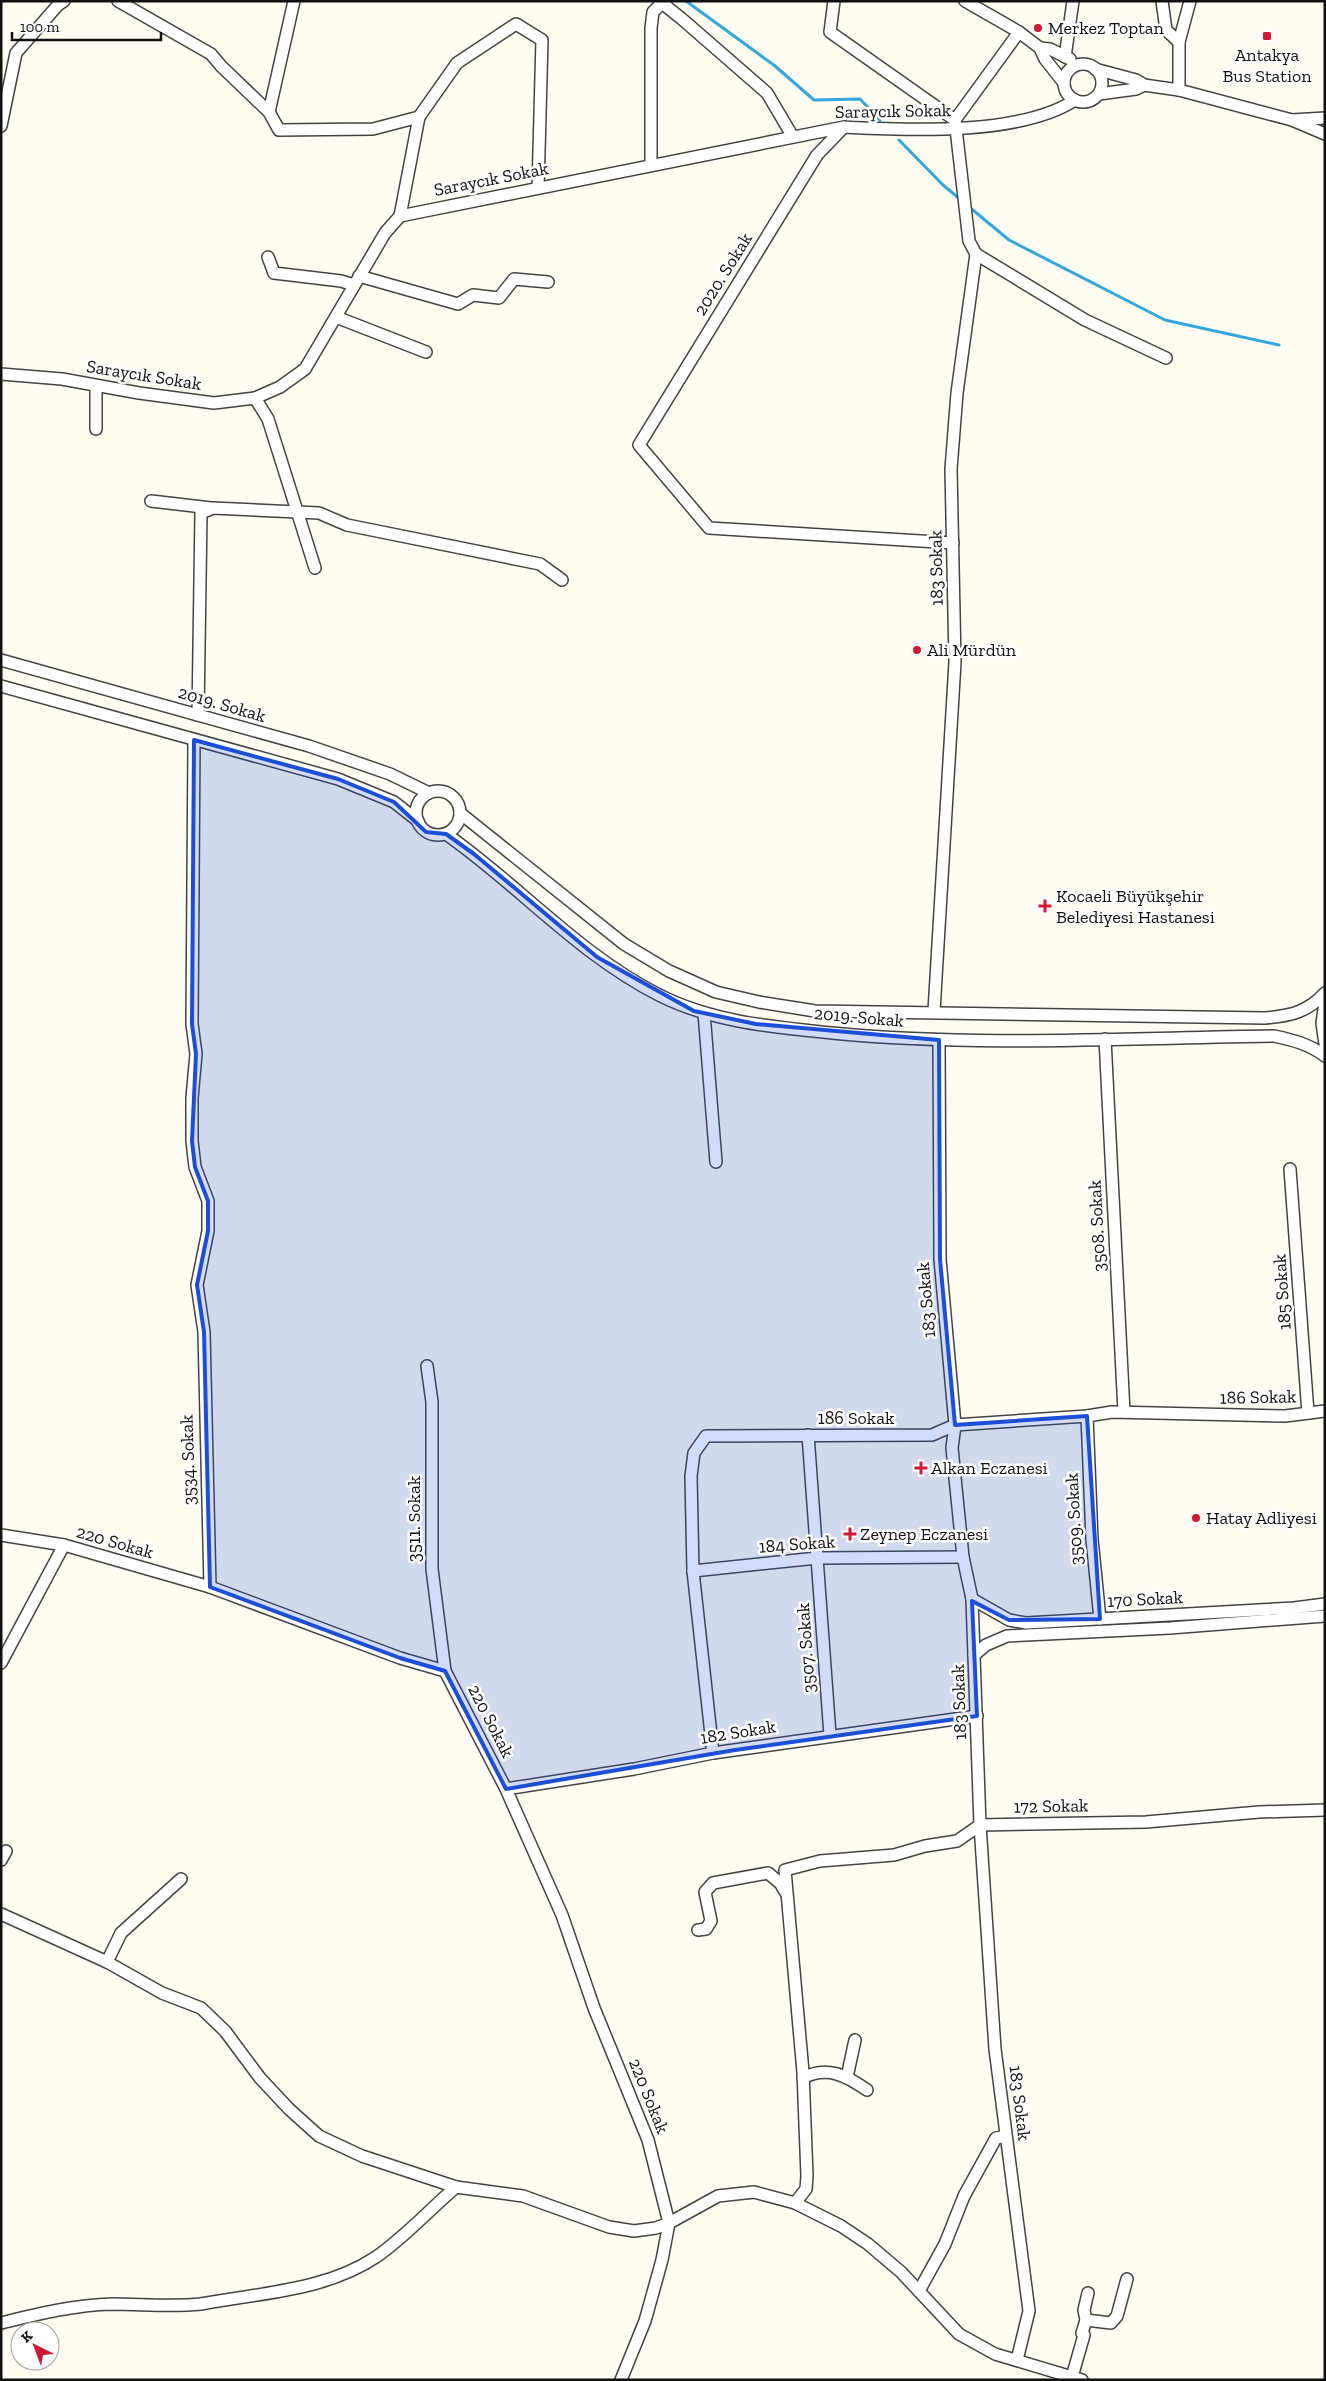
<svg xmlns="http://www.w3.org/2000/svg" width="1326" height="2381" font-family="'Zilla Slab',serif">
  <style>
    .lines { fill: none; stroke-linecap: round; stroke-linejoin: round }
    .stream { stroke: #33a7d9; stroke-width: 3 }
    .minor-casing { stroke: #434343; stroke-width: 14 }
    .minor { stroke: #fff; stroke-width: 11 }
    .marked { fill: #1d4ed8; fill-opacity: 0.2; stroke: #1d4ed8; stroke-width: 4; stroke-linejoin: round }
    .poi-dot { fill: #ce1a35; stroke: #fff; stroke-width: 2 }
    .labels { text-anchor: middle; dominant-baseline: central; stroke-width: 5; stroke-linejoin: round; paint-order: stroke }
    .poi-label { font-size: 18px; fill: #101010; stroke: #fff; text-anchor: start }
    .street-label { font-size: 18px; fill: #101010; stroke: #fff }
  </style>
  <rect width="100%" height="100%" fill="#fffcf3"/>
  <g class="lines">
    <g class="stream">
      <polyline points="686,1 775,66 814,100 860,99 880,120"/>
      <polyline points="899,140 943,185 961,200"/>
      <polyline points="968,206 1009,240 1165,320 1279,345"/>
    </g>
    <g class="minor-casing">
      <g id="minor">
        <polyline points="118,1 211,54 221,66 269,112 279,130 373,129 419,117 400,216"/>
        <polyline points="834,1 830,32 955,120 969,241 976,254 957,393 951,469 955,662 934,1011"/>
        <polyline points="965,1 1019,32 1040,48 1045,59 1064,83"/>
        <polyline points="1162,1 1166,30 1179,42"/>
        <polyline points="1040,48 1050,49 1070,59"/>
        <polyline points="1065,57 1073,1"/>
        <circle cx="1083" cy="83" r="19"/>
        <polyline points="1095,69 1136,80 1144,85 1179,90 1292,120 1325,134"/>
        <polyline points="1179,90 1179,42 1190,1"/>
        <polyline points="1099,94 1136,89 1144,85"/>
        <polyline points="269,112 294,1"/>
        <polyline points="419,117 457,63 516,24 542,40 538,188"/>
        <polyline points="955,120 1019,32"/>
        <polyline points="1292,120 1325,118"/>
        <polyline points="1,126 16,53 58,5 64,1"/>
        <polyline points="844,127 817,155 639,445 709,528 953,543"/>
        <polyline points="651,165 651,28 653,12 662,3 682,19 767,93 793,137"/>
        <polyline points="976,254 1085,320 1166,358"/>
        <polyline points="268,257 274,273 341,281 354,285"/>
        <polyline points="359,276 458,304 473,295 499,298 514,279 548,282"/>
        <polyline points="336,317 426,352"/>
        <path d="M1,374l61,5 77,14 75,10 41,-5 25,-11 25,-18 80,-136 15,-17 444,-89c64,3 176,9 231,-27"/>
        <polyline points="255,398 268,419 315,568"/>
        <polyline points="96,429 96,386"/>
        <polyline points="151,501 211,508"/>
        <polyline points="1,660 309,746 390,774 429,793"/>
        <polyline points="1,686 338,779 394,802 418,821"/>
        <polyline points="198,715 201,513 213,508 319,513 347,525 540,564 562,580"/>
        <polyline points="194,740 192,1024 196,1054 192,1098 192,1141 195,1167 208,1201 208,1231 197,1285 204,1332 210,1587"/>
        <circle cx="438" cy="813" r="22"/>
        <path d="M460,813l164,131 45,27 47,21 43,10 56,9 450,7c25,-2 43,-6 60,-25"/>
        <path d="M446,834c73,51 132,120 213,161 53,27 114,32 173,38 146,14 295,5 442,3 19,4 35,8 51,20"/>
        <polyline points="1325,1003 1322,1023 1325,1044"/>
        <polyline points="704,1013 716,1162"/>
        <polyline points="1105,1039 1124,1412"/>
        <polyline points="939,1040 940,1259 955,1425 952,1448 963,1557 972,1599 980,1825 995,2049 1029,2311 1017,2360"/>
        <polyline points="1290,1169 1308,1413"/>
        <polyline points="427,1366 432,1402 432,1569 445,1671 506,1789 562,1915 594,2008 648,2140 669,2223 662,2260 645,2321 621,2380"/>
        <polyline points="1087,1416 1092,1539 1100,1619"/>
        <polyline points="808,1435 830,1735"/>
        <polyline points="1,1535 64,1545 210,1587 400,1658 445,1671"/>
        <polyline points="693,1571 817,1558 963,1557"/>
        <polyline points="972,1599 1009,1620 1026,1623 1294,1608 1325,1604"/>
        <polyline points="974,1655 986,1645 1007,1636 1170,1628 1325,1616"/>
        <polyline points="1,1663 64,1545"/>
        <polyline points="713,1753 693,1571 691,1476 694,1453 706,1436 932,1435 955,1425 1087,1416 1112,1412 1285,1416 1325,1411"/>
        <polyline points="506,1789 634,1769 713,1753 977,1716"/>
        <polyline points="1,1860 6,1851"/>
        <polyline points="1,1914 107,1962 162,1993 201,2008 225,2031 260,2078 289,2109 319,2136 362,2156 456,2187"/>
        <polyline points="698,1930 706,1929 711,1921 705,1892 713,1883 768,1873 780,1883 786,1893"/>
        <polyline points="107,1962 121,1933 181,1879"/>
        <polyline points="847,2077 855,2040"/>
        <path d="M803,2078c24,-13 44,-2 64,12"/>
        <polyline points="795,2203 806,2189 807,2176 803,2072 785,1870 820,1861 894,1855 925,1846 957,1841 980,1825 1146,1822 1259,1812 1325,1810"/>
        <polyline points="919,2291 945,2244 964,2196 996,2138 1006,2136"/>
        <polyline points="1086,2320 1111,2323 1117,2316 1127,2279"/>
        <path d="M1,2323c37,-9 73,-18 111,-19 30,0 59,3 89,0 58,-11 124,-13 175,-47 29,-20 53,-47 80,-70l67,9 86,31 25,4 22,-3 13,-5 49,-27 36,-4 41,11 46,23 27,18 33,28 58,62 36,20 87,26"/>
        <polyline points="1072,2377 1084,2335 1082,2333 1086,2320 1084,2310 1088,2293"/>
      </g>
    </g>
    <use href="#minor" class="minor"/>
  </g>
  <path class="marked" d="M194,740l144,39 56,23 32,30 20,2 28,20 123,103 97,54 62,13 183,16 1,219 15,166 132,-9 13,203 -91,1 -37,-19 5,115 -242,34 -229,39 -61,-118 -45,-13 -190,-71 -6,-255 -7,-47 11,-54v-30l-13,-34 -3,-26 4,-87 -4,-30z"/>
  <g class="poi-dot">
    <circle cx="1038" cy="28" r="5"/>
    <rect x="1262" y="31" width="10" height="10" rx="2.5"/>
    <circle cx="917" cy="650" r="5"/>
    <path d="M1042.5 898.5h5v5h5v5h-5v5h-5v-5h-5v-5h5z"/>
    <path d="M918.5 1460.5h5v5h5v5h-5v5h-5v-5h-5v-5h5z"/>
    <circle cx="1196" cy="1518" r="5"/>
    <path d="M847.5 1526.5h5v5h5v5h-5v5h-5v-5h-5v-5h5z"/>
  </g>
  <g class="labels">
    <g class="poi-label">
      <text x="1048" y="28">Merkez Toptan</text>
      <text x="1267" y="55" text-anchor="middle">Antakya<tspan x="1267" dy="21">Bus Station</tspan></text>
      <text x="927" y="650">Ali Mürdün</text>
      <text x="1056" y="896">Kocaeli Büyükşehir<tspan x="1056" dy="21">Belediyesi Hastanesi</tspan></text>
      <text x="931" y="1468">Alkan Eczanesi</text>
      <text x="1206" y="1518">Hatay Adliyesi</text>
      <text x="860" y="1534">Zeynep Eczanesi</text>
    </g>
    <g class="street-label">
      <text transform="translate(893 111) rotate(-1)">Saraycık Sokak</text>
      <text transform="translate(491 179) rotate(-11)">Saraycık Sokak</text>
      <text transform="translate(723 274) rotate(-58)">2020. Sokak</text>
      <text transform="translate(144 375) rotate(9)">Saraycık Sokak</text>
      <text transform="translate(936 568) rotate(-91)">183 Sokak</text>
      <text transform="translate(222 704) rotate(16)">2019. Sokak</text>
      <text transform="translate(859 1017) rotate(5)">2019. Sokak</text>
      <text transform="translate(1097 1226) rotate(-93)">3508. Sokak</text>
      <text transform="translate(1282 1292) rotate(-94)">185 Sokak</text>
      <text transform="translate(926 1300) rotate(-95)">183 Sokak</text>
      <text transform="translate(1258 1397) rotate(-1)">186 Sokak</text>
      <text x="856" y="1418">186 Sokak</text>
      <text transform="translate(188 1460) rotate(-92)">3534. Sokak</text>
      <text transform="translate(414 1519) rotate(-90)">3511. Sokak</text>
      <text transform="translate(1074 1519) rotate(-93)">3509. Sokak</text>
      <text transform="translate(115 1542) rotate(16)">220 Sokak</text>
      <text transform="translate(797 1544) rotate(-4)">184 Sokak</text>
      <text transform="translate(1145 1599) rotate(-3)">170 Sokak</text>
      <text transform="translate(806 1648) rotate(-94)">3507. Sokak</text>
      <text transform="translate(959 1702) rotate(-92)">183 Sokak</text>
      <text transform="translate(491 1721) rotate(63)">220 Sokak</text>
      <text transform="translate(738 1732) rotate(-9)">182 Sokak</text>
      <text transform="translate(1051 1806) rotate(-1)">172 Sokak</text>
      <text transform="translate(649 2096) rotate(68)">220 Sokak</text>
      <text transform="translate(1020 2103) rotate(83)">183 Sokak</text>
    </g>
  </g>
  <rect width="1326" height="2381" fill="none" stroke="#101010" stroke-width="5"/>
  <g transform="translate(35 2346) rotate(318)"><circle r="24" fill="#ffffff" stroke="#9f9f9f"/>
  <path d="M0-4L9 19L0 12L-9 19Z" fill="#ce1a35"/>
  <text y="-8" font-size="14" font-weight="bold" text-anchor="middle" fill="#101010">K</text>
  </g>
  <path d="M12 32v8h149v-8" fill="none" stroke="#101010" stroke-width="2.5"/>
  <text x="20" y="32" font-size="15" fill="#101010" stroke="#ffffff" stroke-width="4" paint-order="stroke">100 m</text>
</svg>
